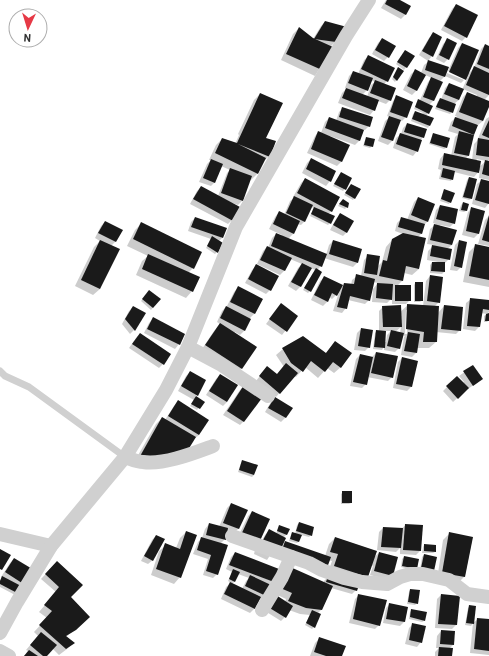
<svg xmlns="http://www.w3.org/2000/svg" width="489" height="656" font-family="Barlow,sans-serif">
  <style>
    .shadow { fill: #0003; fill-rule: evenodd }
    .building { fill: #1a1a1a }
    .lines { fill: none; stroke-linecap: round; stroke-linejoin: round }
    .lane { stroke: #d0d0d0; stroke-width: 7 }
    .street { stroke: #d0d0d0; stroke-width: 14 }
  </style>
  <rect width="100%" height="100%" fill="#fff"/>
  <g class="shadow">
    <polygon points="386,0 398,0 410,6 405,15 401,19 381,8"/>
    <polygon points="456,5 466,37 462,41 441,30 452,9"/>
    <polygon points="325,22 335,42 330,47 332,48 315,76 281,60 293,34 299,28 313,39 321,26"/>
    <polygon points="433,34 432,56 428,61 419,55 429,38"/>
    <polygon points="382,39 388,57 384,61 372,54 378,43"/>
    <polygon points="448,40 448,59 444,63 436,59 443,44"/>
    <path d="M462,44l5,31 7,-7 7,-19 4,-4 4,2v48l-5,5 5,2v3l-6,16 -5,4 -1,-1 -4,10 -5,22 -3,3 7,1 2,-16 3,-3 9,-22 3,-2v43l-2,2h2v18l-10,-2 1,-8 -6,7 -20,-5 -2,7 -1,2 -12,-2 2,-9 -3,-1 2,-10 4,-5 7,2 4,-19 3,-3 -10,-3 3,-9 6,-6h-2l8,-19 4,-4 9,4 1,-2 -14,-6 -4,11 -4,3 -3,9 -2,2 -15,-5 3,-8 3,-1 4,-12 4,-4 13,6 6,-14 -3,4v-2l-17,-7 10,-23zM477,159l9,2 -7,6 -3,-6z"/>
    <polygon points="404,53 414,57 404,70 396,64"/>
    <path d="M369,56l18,25 -3,3 6,16 -4,4 -8,-3 -4,9 -4,5 -32,-12 4,-10 5,-5h-2l4,-12 4,-4 5,2 6,-14zM371,80l4,2 -4,3 -4,12 -5,-2 5,-5z"/>
    <polygon points="429,61 445,74 446,75 447,73 464,80 461,83 445,76 439,82 441,82 433,101 429,105 428,113 426,116 429,126 428,128 411,121 413,114 415,112 422,114 423,113 414,109 417,102 419,100 420,100 428,82 432,78 425,75 416,91 412,95 403,90 411,74 416,70 421,73 424,65"/>
    <polygon points="397,70 402,71 395,82 392,79"/>
    <polygon points="260,94 265,139 269,156 265,160 264,160 257,174 251,180 250,179 242,201 238,205 232,203 232,220 228,224 190,204 197,191 201,187 218,196 227,173 230,170 221,166 215,182 211,186 199,182 207,164 211,160 209,160 216,145 222,139 235,144 239,135 238,134 254,100"/>
    <polygon points="397,97 406,117 402,121 400,120 392,141 388,145 378,141 385,121 390,117 387,116 393,101"/>
    <polygon points="343,108 369,126 365,130 363,130 359,141 355,145 330,136 330,137 348,145 341,162 337,166 307,153 315,136 319,132 321,133 325,122 329,118 336,121 339,112"/>
    <polygon points="407,124 423,137 420,141 417,151 413,156 393,148 396,138 401,134 403,128"/>
    <polygon points="433,134 446,148 444,149 429,144 432,136"/>
    <polygon points="367,138 372,146 370,148 363,146 365,140"/>
    <polygon points="311,159 330,181 326,186 302,173 307,163"/>
    <polygon points="341,173 345,189 343,191 333,186"/>
    <polygon points="469,178 471,199 469,200 462,198 467,180"/>
    <polygon points="305,179 332,211 328,214 330,223 328,225 310,216 314,208 311,207 305,221 301,225 297,224 293,234 288,239 326,255 329,245 333,241 361,250 357,263 353,267 324,258 321,266 317,270 310,291 308,293 303,290 315,270 311,268 300,287 296,291 288,286 298,268 302,264 290,259 284,271 280,275 257,264 263,251 267,247 268,248 272,238 276,234 281,236 282,235 269,229 275,217 279,212 284,215 290,201 294,198 293,197 301,183"/>
    <polygon points="482,180 489,182 489,203 485,208 472,204 477,184"/>
    <polygon points="350,187 360,190 353,200 344,195"/>
    <polygon points="445,190 450,202 449,204 440,201 443,192"/>
    <polygon points="418,198 427,222 424,225 421,234 418,237 419,269 412,275 404,273 402,281 397,286 410,300 406,304 392,304 392,298 387,303 372,302 373,289 378,283 373,282 369,300 365,304 348,300 346,308 342,313 333,311 339,292 332,299 329,297 327,302 323,306 311,300 320,281 325,277 343,286 345,284 351,285 352,280 357,276 361,276 364,260 368,256 377,267 382,262 386,247 392,240 403,234 395,231 397,223 401,219 407,220 414,202"/>
    <polygon points="341,202 347,207 345,209 338,206"/>
    <polygon points="463,203 466,211 464,212 459,211 461,205"/>
    <polygon points="440,206 454,223 450,227 440,225 439,227 455,231 452,245 447,249 449,259 445,263 444,272 442,274 430,273 430,265 432,263 438,263 438,262 427,260 428,251 434,245 427,244 430,229 436,224 433,223 436,210"/>
    <polygon points="472,208 484,211 478,234 474,238 462,235 468,212"/>
    <polygon points="340,215 347,232 343,236 330,230 336,219"/>
    <polygon points="489,216 489,287 463,282 469,252 475,246 488,248 489,246 478,244 485,220"/>
    <polygon points="195,218 222,238 219,241 217,252 215,254 206,248 211,239 188,231 191,222"/>
    <polygon points="105,222 121,230 115,242 111,246 100,289 93,295 75,286 94,247 100,241 95,238 101,226"/>
    <polygon points="141,224 193,268 188,273 192,291 186,298 136,275 142,261 148,256 127,246 135,230"/>
    <polygon points="459,241 461,267 457,271 450,270 455,245"/>
    <polygon points="256,266 270,290 266,294 245,283 252,270"/>
    <path d="M430,276l9,26 -4,4 3,7 6,-7 16,24 -4,4 -20,-2v10l-7,6h-12l-1,5 -4,4 -11,-2 3,-18 1,-1 -3,-1 -3,13 -4,4 -11,-2v-3l-2,3 -9,-1 2,-16 2,-2h2v-20l4,-4 17,5 8,-7 15,1 3,-25zM406,310h2l-1,24h-2zM401,327l-1,6 -5,-1zM385,331h6l-4,4 -1,7h-2z"/>
    <polygon points="415,283 422,300 420,302 414,302 414,285"/>
    <polygon points="238,288 262,299 254,314 249,319 250,320 244,331 240,335 235,332 234,334 241,369 235,375 200,352 214,331 220,324 217,322 222,311 227,306 234,292"/>
    <polygon points="148,293 160,299 151,310 141,301"/>
    <polygon points="471,299 489,301 489,312 487,314 489,314 489,320 487,322 484,322 484,316 487,314 481,313 479,327 475,331 463,329 466,303"/>
    <polygon points="281,304 297,316 282,335 266,324"/>
    <polygon points="133,307 134,330 130,334 122,324 129,311"/>
    <polygon points="153,319 184,334 179,344 175,349 144,333 149,323"/>
    <polygon points="361,329 369,347 365,351 354,350 357,333"/>
    <polygon points="140,334 163,364 159,368 129,348 136,338"/>
    <polygon points="335,342 341,367 334,373 327,368 318,378 305,367 296,377 294,376 276,397 256,381 263,372 277,375 284,367 276,355 283,349 325,354"/>
    <polygon points="376,353 392,377 388,381 367,377 366,384 362,388 350,386 356,359 360,355 372,357"/>
    <polygon points="402,358 411,387 407,391 393,388 398,362"/>
    <polygon points="473,366 482,379 468,389 468,388 453,402 443,391 457,377 463,383 464,382 459,376"/>
    <polygon points="190,372 197,395 195,397 203,402 197,410 190,406 194,400 178,391 186,376"/>
    <polygon points="220,375 227,402 223,406 206,395 216,379"/>
    <polygon points="244,386 244,421 240,425 223,415 240,390"/>
    <polygon points="275,398 291,408 285,418 281,422 265,412 271,402"/>
    <polygon points="178,402 199,435 194,439 133,464 156,424 162,418 165,420 174,406"/>
    <polygon points="243,461 254,475 252,477 238,472 241,463"/>
    <polygon points="343,492 351,503 349,504 341,504 341,494"/>
    <polygon points="231,504 246,510 238,529 234,533 227,530 225,539 220,544 217,574 213,578 203,575 208,559 193,554 198,542 202,538 205,529 209,524 219,527 227,508"/>
    <polygon points="252,512 269,520 237,539 248,516"/>
    <polygon points="299,523 311,535 309,537 301,535 298,542 297,543 289,541 291,535 292,533 295,534 297,525"/>
    <polygon points="406,525 420,551 416,555 400,554 400,548 396,552 377,550 379,532 383,528 401,529"/>
    <polygon points="280,527 287,534 283,538 281,547 286,542 325,556 329,544 335,538 373,558 379,553 397,557 388,580 370,575 373,566 371,565 367,577 328,572 332,561 259,546 265,535 269,530 276,534 278,528"/>
    <polygon points="186,532 180,577 174,584 151,575 159,551 166,545 176,548 180,538"/>
    <polygon points="450,533 472,538 464,577 458,583 437,580 443,540"/>
    <polygon points="156,536 153,560 148,564 141,561 152,540"/>
    <polygon points="424,545 435,552 433,553 422,553 423,547"/>
    <polygon points="255,550 271,554 267,560 254,554"/>
    <path d="M235,553l43,17 -17,29 -2,-1 -5,11 -4,4 -29,-14 5,-12 5,-4 -3,-2 4,-9 -6,-3 5,-12zM238,574l11,4 -3,3 -4,8 -10,-5 2,-2z"/>
    <polygon points="424,555 435,557 420,570 422,557"/>
    <polygon points="404,557 414,570 401,567 402,559"/>
    <polygon points="14,559 33,570 17,596 0,587 0,581 2,578 1,577 10,563"/>
    <polygon points="57,562 69,597 82,623 66,637 73,643 67,649 59,655 52,648 46,656 24,656 28,651 26,650 38,636 34,632 47,618 39,612 56,592 41,579"/>
    <polygon points="282,574 324,583 324,581 328,577 356,590 352,594 331,588 322,609 317,614 314,627 312,629 305,625 310,615 300,614 289,610 285,617 281,621 265,611 285,602 286,599 273,593"/>
    <polygon points="410,590 417,603 415,605 407,604 409,592"/>
    <polygon points="359,595 379,625 375,629 349,623 355,599"/>
    <polygon points="441,595 458,597 456,625 452,629 435,628 437,599"/>
    <polygon points="390,604 407,608 404,622 400,626 383,623 386,608"/>
    <polygon points="470,606 473,623 478,619 489,620 489,655 470,653 473,623 471,626 465,625 468,608"/>
    <polygon points="412,610 424,621 422,622 409,619 410,612"/>
    <polygon points="413,624 421,642 417,647 405,644 409,628"/>
    <polygon points="441,631 453,645 449,649 451,656 435,656 435,652 439,648 436,648 437,636"/>
    <polygon points="319,639 341,656 310,656 315,643"/>
  </g>
  <g class="building">
    <polygon points="387,0 400,0 411,6 406,15 385,4"/>
    <polygon points="456,4 478,15 467,38 444,26"/>
    <polygon points="325,21 347,27 336,42 314,39"/>
    <polygon points="299,27 313,38 333,47 322,70 286,54"/>
    <polygon points="433,32 442,37 433,57 422,51"/>
    <polygon points="382,38 396,46 389,58 375,50"/>
    <polygon points="447,38 457,43 449,60 439,55"/>
    <polygon points="462,43 479,50 466,80 449,72"/>
    <polygon points="485,44 489,46 489,69 477,64"/>
    <polygon points="405,50 415,56 407,68 397,62"/>
    <polygon points="368,55 395,68 388,82 361,69"/>
    <polygon points="428,60 449,67 445,77 425,70"/>
    <polygon points="474,66 489,73 489,95 466,85"/>
    <polygon points="398,67 404,71 397,81 393,77"/>
    <polygon points="415,69 426,75 417,91 407,86"/>
    <polygon points="353,71 373,78 368,91 348,83"/>
    <polygon points="431,77 443,82 434,101 423,97"/>
    <polygon points="375,80 396,88 391,101 370,93"/>
    <polygon points="449,83 464,89 459,100 444,94"/>
    <polygon points="346,88 379,100 375,111 342,98"/>
    <polygon points="467,92 489,101 489,107 483,121 459,112"/>
    <polygon points="260,93 283,103 266,138 276,141 270,157 238,144 266,158 258,174 215,153 222,138 237,143"/>
    <polygon points="396,95 413,102 407,118 390,112"/>
    <polygon points="440,98 456,104 453,113 436,107"/>
    <polygon points="418,99 433,106 429,114 415,107"/>
    <polygon points="342,107 373,117 370,127 339,117"/>
    <polygon points="415,111 434,118 430,126 412,119"/>
    <polygon points="389,116 401,120 393,141 381,137"/>
    <polygon points="329,117 364,130 360,141 325,128"/>
    <polygon points="455,117 478,125 474,135 452,126"/>
    <polygon points="489,120 489,138 482,135"/>
    <polygon points="407,123 427,129 424,138 404,132"/>
    <polygon points="318,131 350,145 342,162 311,149"/>
    <polygon points="459,131 474,135 469,156 454,153"/>
    <polygon points="400,133 422,140 418,152 396,144"/>
    <polygon points="433,133 450,138 447,148 430,143"/>
    <polygon points="366,137 375,139 373,147 364,145"/>
    <polygon points="478,138 489,140 489,157 476,155"/>
    <polygon points="444,153 481,161 479,173 442,165"/>
    <polygon points="311,158 336,171 331,182 306,169"/>
    <polygon points="211,159 223,164 215,183 203,178"/>
    <polygon points="485,160 489,161 489,176 482,174"/>
    <polygon points="230,168 252,176 243,201 221,193"/>
    <polygon points="443,168 455,171 453,180 441,177"/>
    <polygon points="341,172 352,178 346,190 334,184"/>
    <polygon points="469,177 477,179 472,199 463,197"/>
    <polygon points="305,178 340,197 332,212 297,193"/>
    <polygon points="481,179 489,181 489,204 475,200"/>
    <polygon points="351,184 361,189 355,199 345,193"/>
    <polygon points="201,186 240,207 233,221 193,199"/>
    <polygon points="444,189 455,193 451,203 441,199"/>
    <polygon points="294,196 313,205 305,222 286,213"/>
    <polygon points="418,197 435,204 428,222 411,215"/>
    <polygon points="343,199 349,203 348,208 339,204"/>
    <polygon points="463,202 469,204 467,211 461,210"/>
    <polygon points="440,205 458,209 455,224 436,219"/>
    <polygon points="314,207 335,216 331,224 311,214"/>
    <polygon points="471,207 485,211 479,234 466,231"/>
    <polygon points="279,211 300,221 294,234 273,224"/>
    <polygon points="340,213 354,221 347,233 333,225"/>
    <polygon points="489,215 489,242 482,240"/>
    <polygon points="195,217 227,228 223,238 191,227"/>
    <polygon points="401,217 425,224 422,234 398,227"/>
    <polygon points="105,221 123,230 116,242 98,233"/>
    <polygon points="141,222 202,252 194,269 133,239"/>
    <polygon points="434,224 457,230 452,245 430,240"/>
    <polygon points="276,233 327,254 322,267 271,246"/>
    <polygon points="403,233 426,238 419,269 406,266 403,281 379,276 383,260 387,261 392,239"/>
    <polygon points="212,236 223,243 218,253 207,246"/>
    <polygon points="100,240 120,249 100,289 81,280"/>
    <polygon points="333,240 362,249 358,263 329,254"/>
    <polygon points="459,240 467,242 462,268 454,266"/>
    <polygon points="475,244 489,247 489,280 469,276"/>
    <polygon points="432,245 452,249 450,260 430,256"/>
    <polygon points="267,246 292,258 285,271 260,260"/>
    <polygon points="148,254 200,277 193,292 142,269"/>
    <polygon points="367,254 380,256 377,275 364,273"/>
    <polygon points="432,262 445,262 445,272 431,271"/>
    <polygon points="302,263 312,268 301,287 291,282"/>
    <polygon points="256,264 279,276 271,291 248,279"/>
    <polygon points="316,268 322,272 311,292 304,288"/>
    <polygon points="356,274 375,279 370,301 350,296 347,309 337,307 344,283 354,284"/>
    <polygon points="430,275 443,277 440,303 427,301"/>
    <polygon points="324,276 343,285 337,296 332,293 328,302 314,295"/>
    <rect x="415" y="282" width="8" height="19"/>
    <polygon points="377,283 393,284 392,300 376,298"/>
    <rect x="395" y="285" width="16" height="16"/>
    <polygon points="238,286 263,299 255,314 230,302"/>
    <polygon points="149,290 161,299 153,308 142,299"/>
    <polygon points="470,298 489,300 489,310 483,309 480,327 467,326"/>
    <polygon points="281,303 298,316 287,332 269,319"/>
    <polygon points="407,304 439,306 437,342 423,342 424,332 406,329"/>
    <polygon points="401,305 402,327 383,327 382,306"/>
    <polygon points="444,305 463,307 461,331 441,329"/>
    <polygon points="133,306 146,313 135,331 125,319"/>
    <polygon points="226,306 251,319 245,331 220,318"/>
    <polygon points="489,313 489,321 485,321 486,314"/>
    <polygon points="153,317 185,334 180,345 147,329"/>
    <polygon points="220,323 257,347 242,369 205,345"/>
    <polygon points="361,328 373,330 370,348 358,346"/>
    <polygon points="376,330 386,331 385,348 374,347"/>
    <polygon points="391,330 404,333 400,349 387,346"/>
    <polygon points="408,332 420,334 417,353 404,351"/>
    <polygon points="140,333 171,354 164,365 132,344"/>
    <polygon points="303,336 326,353 335,341 352,353 341,368 333,362 325,372 311,361 303,372 291,363 282,348"/>
    <polygon points="376,352 398,356 393,378 371,373"/>
    <polygon points="360,354 373,357 367,385 353,382"/>
    <polygon points="402,357 418,361 412,387 396,384"/>
    <polygon points="286,363 298,373 280,394 259,376 267,366 277,374"/>
    <polygon points="473,365 483,379 473,386 463,371"/>
    <polygon points="190,371 206,380 198,396 181,386"/>
    <polygon points="220,374 238,385 227,402 209,391"/>
    <polygon points="457,376 469,388 458,399 446,386"/>
    <polygon points="244,385 262,398 244,422 227,411"/>
    <polygon points="196,396 205,402 200,409 191,404"/>
    <polygon points="275,397 293,408 286,418 268,408"/>
    <polygon points="178,400 209,420 199,435 168,416"/>
    <polygon points="162,417 196,437 188,450 166,458 139,458"/>
    <polygon points="242,460 258,465 254,475 239,470"/>
    <rect x="342" y="491" width="10" height="12"/>
    <polygon points="231,503 248,510 239,529 223,523"/>
    <polygon points="252,511 270,519 259,543 241,535"/>
    <polygon points="299,522 314,527 312,536 296,531"/>
    <polygon points="209,523 228,528 226,540 206,535"/>
    <polygon points="405,524 423,525 421,551 403,550"/>
    <polygon points="279,525 290,529 287,535 277,531"/>
    <polygon points="383,527 403,528 401,548 381,547"/>
    <polygon points="269,529 286,538 280,551 262,542"/>
    <polygon points="186,531 197,535 181,578 156,569 165,543 180,549"/>
    <polygon points="292,532 302,535 299,542 290,539"/>
    <polygon points="449,532 473,537 465,577 442,573"/>
    <polygon points="156,535 165,539 153,561 144,556"/>
    <polygon points="201,537 228,545 218,575 206,571 211,555 197,550"/>
    <polygon points="335,537 377,551 368,577 334,566 338,554 330,552"/>
    <polygon points="285,541 331,557 327,568 282,550"/>
    <polygon points="424,544 436,545 436,552 424,551"/>
    <polygon points="0,549 11,555 2,570 0,569"/>
    <polygon points="235,552 279,569 274,582 229,565"/>
    <polygon points="379,552 398,557 393,576 374,571"/>
    <polygon points="424,554 437,557 434,571 421,568"/>
    <polygon points="404,556 419,559 417,569 402,566"/>
    <polygon points="14,558 34,570 25,585 5,572"/>
    <polygon points="57,561 83,585 71,597 90,617 76,630 66,636 75,643 66,649 39,625 52,611 44,605 59,587 45,574"/>
    <polygon points="288,566 333,586 322,610 306,608 288,601 292,593 278,587"/>
    <polygon points="233,569 240,572 235,582 229,579"/>
    <polygon points="250,575 271,585 266,596 245,586"/>
    <polygon points="2,576 23,587 19,594 0,584 0,581"/>
    <polygon points="328,576 359,585 357,591 326,582"/>
    <polygon points="230,582 261,597 255,609 224,594"/>
    <polygon points="410,589 420,590 418,604 408,602"/>
    <polygon points="358,594 387,600 380,626 353,619"/>
    <polygon points="441,594 460,596 457,625 438,624"/>
    <polygon points="276,595 293,606 286,618 268,607"/>
    <polygon points="389,603 408,607 405,622 386,619"/>
    <polygon points="469,605 476,606 474,624 466,623"/>
    <polygon points="411,609 427,612 425,621 410,617"/>
    <polygon points="312,610 321,614 315,628 306,623"/>
    <polygon points="477,618 489,619 489,651 474,649"/>
    <polygon points="412,623 426,626 422,643 409,640"/>
    <polygon points="441,630 455,631 454,645 440,644"/>
    <polygon points="41,632 57,645 47,656 43,656 30,645"/>
    <polygon points="319,637 346,646 342,656 326,656 314,652"/>
    <polygon points="439,647 453,648 452,656 438,656"/>
    <polygon points="29,650 38,656 24,656"/>
  </g>
  <g class="lines">
    <polyline class="lane" points="0,371 5,376 29,387 125,457"/>
    <g class="street">
      <polyline points="188,347 220,364 268,396"/>
      <path d="M125,457c6,2 12,5 18,5 21,3 51,-9 70,-16"/>
      <polyline points="0,534 51,546"/>
      <polyline points="232,536 309,563 322,570 344,578 362,582 387,584 400,577 410,574 423,574 449,580 467,594 489,597"/>
      <polyline points="262,610 282,577 291,557"/>
      <polyline points="0,633 17,602 51,546 125,457 166,390 188,347 236,227 346,36 369,0"/>
      <polyline points="0,651 9,656"/>
    </g>
  </g>
  <g transform="translate(28 28) rotate(184)"><circle r="19" fill="#ffffff" stroke="#adadad"/>
  <path d="M0-3L7 15L0 10L-7 15Z" fill="#e63946"/>
  <text y="-6" font-size="11" font-weight="bold" text-anchor="middle" fill="#333333">N</text>
  </g>
</svg>
